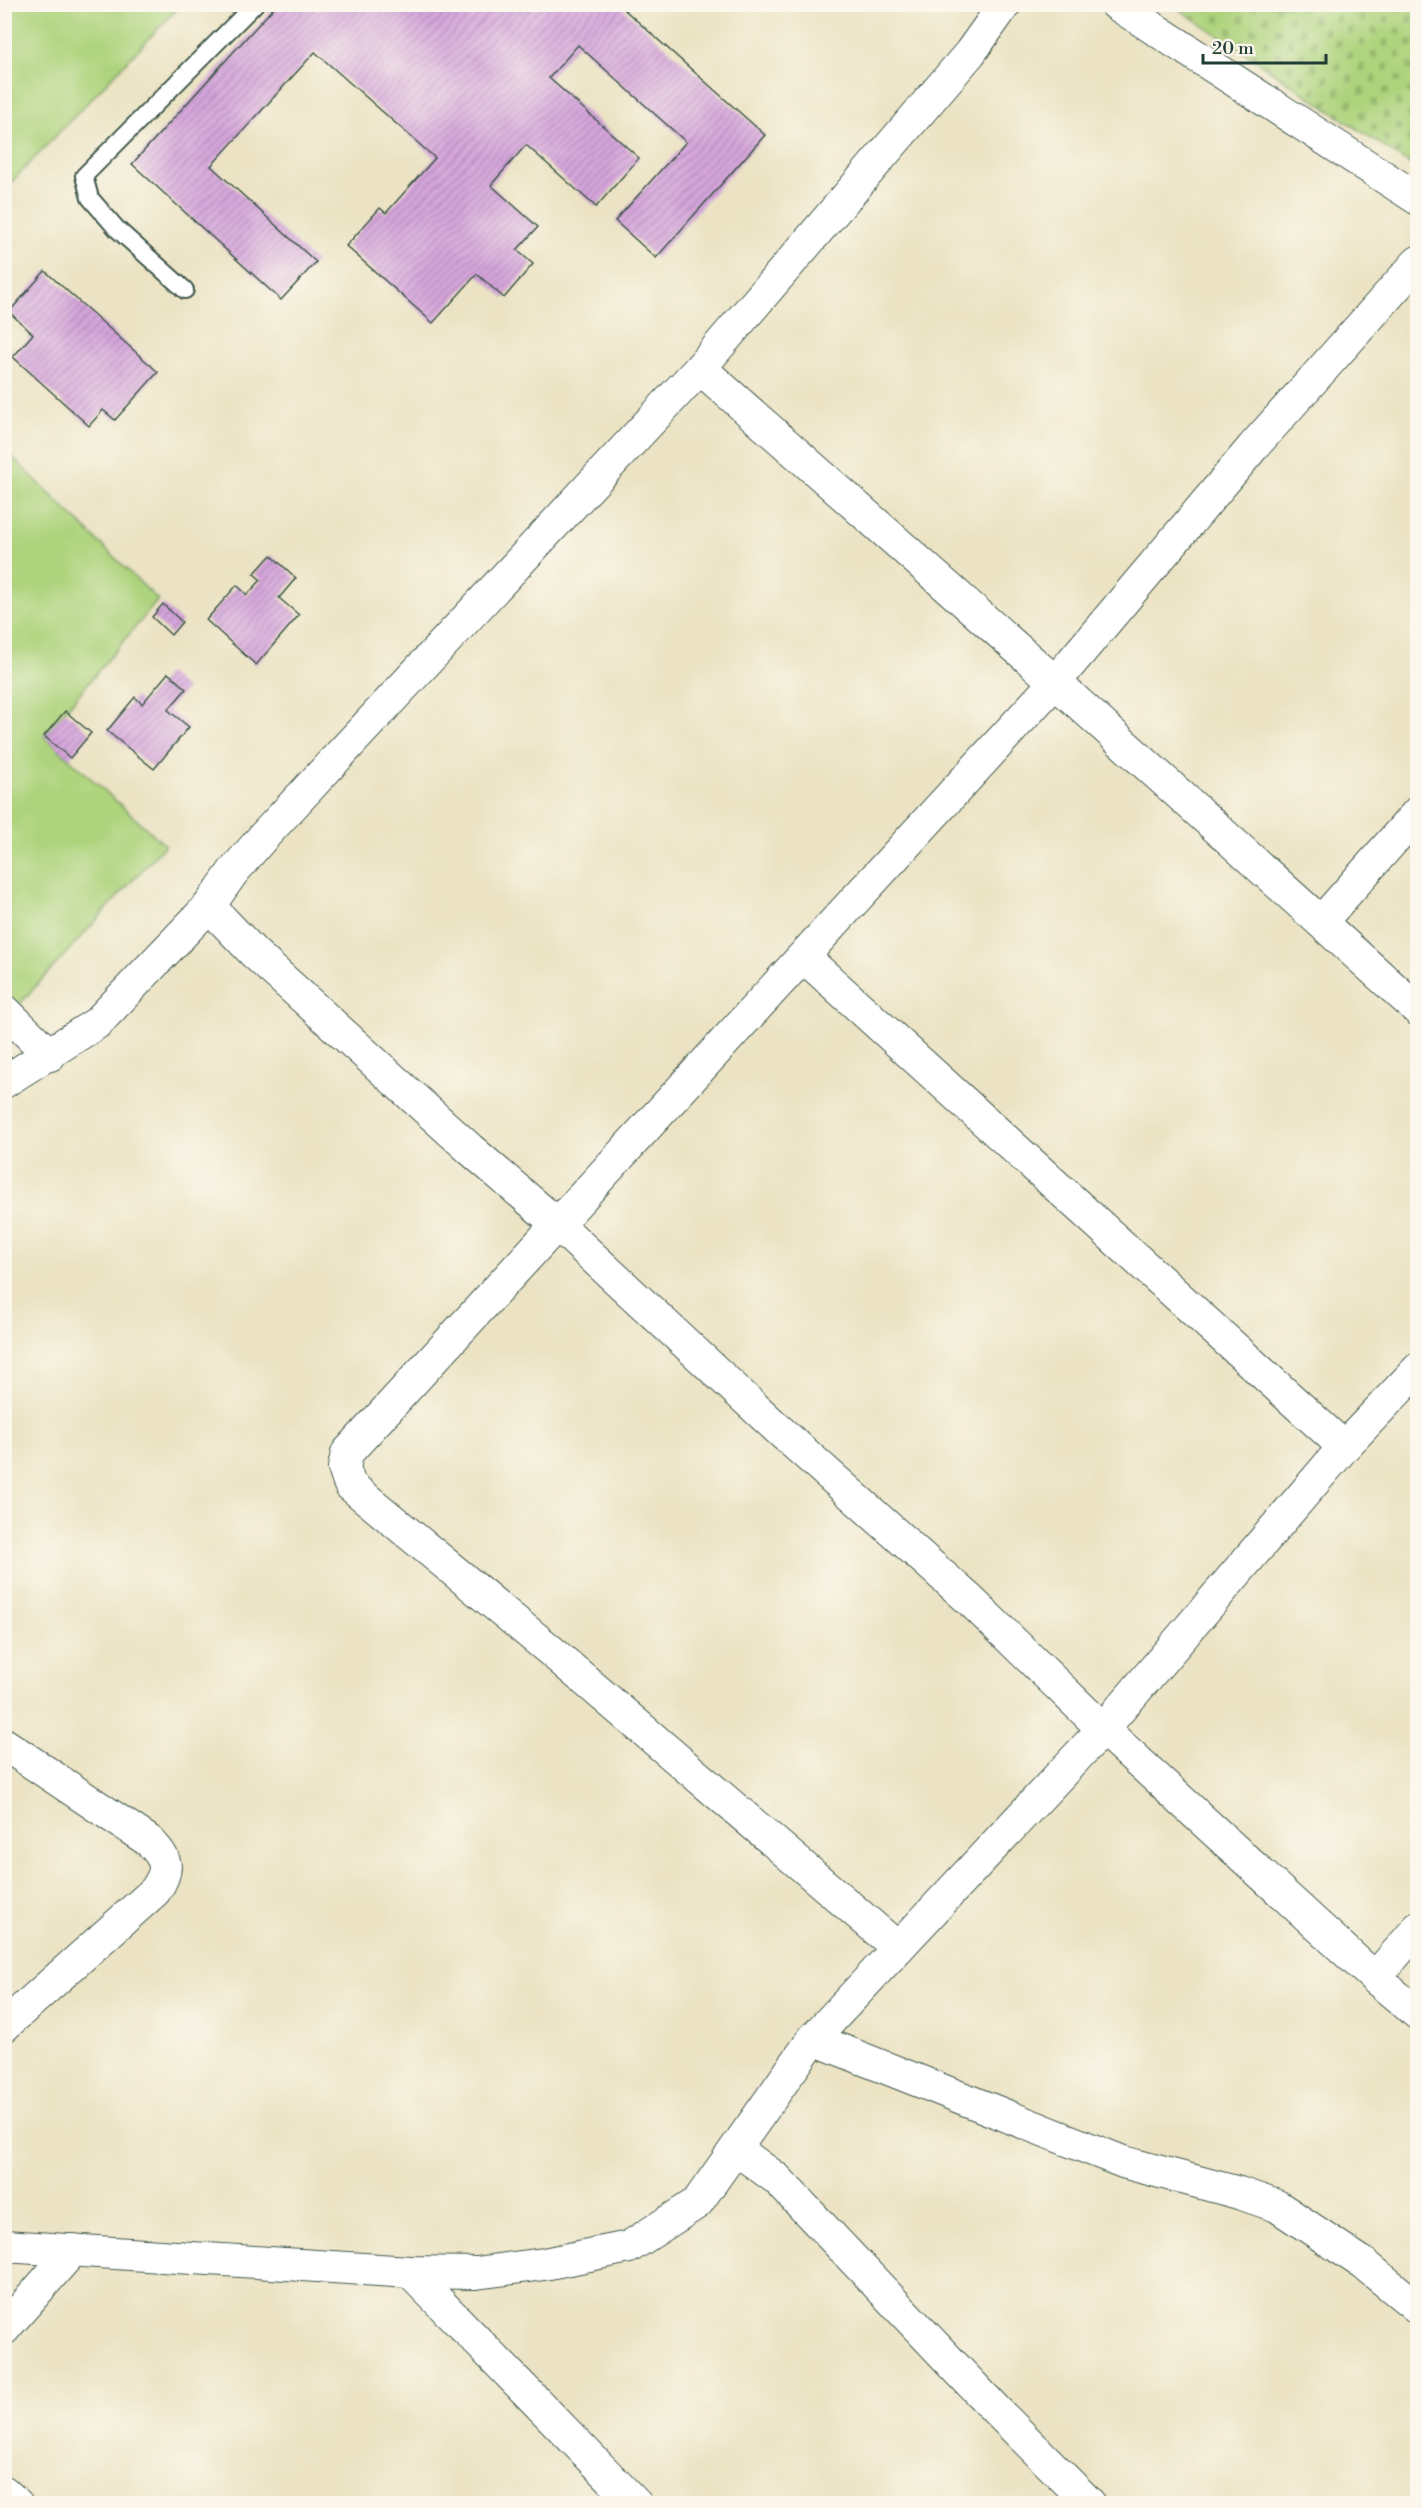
<svg xmlns="http://www.w3.org/2000/svg" width="1422" height="2508" font-family="'Libre Bodoni',serif">
  <style>
    .green { fill: #add37c; stroke: #668858; stroke-width: 1.5 }
    .cemetery { fill: url(#cemetery-stones); stroke: #668858; stroke-width: 1.5 }
    .building { fill: url(#building-hatch) }
    .lines { fill: none; stroke-linecap: round; stroke-linejoin: round }
    .lane-casing { stroke: #3e5649; stroke-width: 20 }
    .street-casing { stroke: #3e5649; stroke-width: 34 }
    .lane { stroke: #fff; stroke-width: 16 }
    .street { stroke: #fff; stroke-width: 32 }
  </style>
  <defs>
    <pattern id="cemetery-stones" width="16" height="16" patternUnits="userSpaceOnUse" patternTransform="scale(1.5)"><rect width="16" height="16" fill="#add37c"/><path d="M2 7V4a2 2 0 0 1 4 0v3zM10 15v-3a2 2 0 0 1 4 0v3z" fill="#94b66c"/></pattern>
    <pattern id="building-hatch" width="6" height="6" patternUnits="userSpaceOnUse" patternTransform="scale(1.5)"><rect width="6" height="6" fill="#d6a5dc"/><path d="M-1 1l2-2M0 6l6-6M5 7l2-2" fill="none" stroke="#ad88b3"/></pattern>
  </defs>
  <rect width="100%" height="100%" fill="#fbf7ec"/>
  <filter id="ink" filterUnits="userSpaceOnUse"><feTurbulence type="fractalNoise" baseFrequency=".0167" numOctaves="2"/><feDisplacementMap in="SourceGraphic" scale="12" xChannelSelector="R" yChannelSelector="G"/><feConvolveMatrix kernelMatrix="1 2 1 2 8 2 1 2 1" color-interpolation-filters="sRGB"/></filter>
  <filter id="wash" filterUnits="userSpaceOnUse"><feTurbulence type="fractalNoise" baseFrequency=".008" numOctaves="4" result="noise"/><feDisplacementMap in="SourceGraphic" scale="24" xChannelSelector="R" yChannelSelector="G"/><feGaussianBlur stdDeviation="1.35" result="paint"/><feColorMatrix in="noise" values="0 0 0 0 0 0 0 0 0 0 0 0 0 0 0 0 0 1.4 0 .05"/><feComposite in="paint" operator="in"/></filter>
  <g filter="url(#wash)">
    <rect width="100%" height="100%" fill="#ebe3c3"/>
    <g class="green">
      <polygon points="5,4 181,5 5,189 4,5"/>
      <polygon points="5,450 158,600 44,736 165,845 5,1020"/>
    </g>
    <polygon class="cemetery" points="1173,5 1417,5 1417,169"/>
    <g id="blocks">
      <g class="building">
        <polygon points="277,4 618,4 765,135 656,258 615,221 686,142 578,45 549,78 639,158 596,207 526,145 491,185 538,227 517,250 533,264 504,298 477,274 433,323 346,246 380,208 386,213 435,158 315,52 211,166 316,262 281,300 132,164"/>
        <polygon points="45,271 158,372 115,420 103,410 89,426 13,357 33,334 9,312"/>
        <polygon points="271,555 296,578 279,598 299,615 256,665 206,620 237,585 247,595 261,580 254,574"/>
        <polygon points="163,604 182,622 171,635 152,617"/>
        <polygon points="168,673 186,689 168,710 189,727 154,769 107,731 135,697 142,704"/>
        <polygon points="65,711 91,733 70,758 44,736"/>
      </g>
    </g>
  </g>
  <g filter="url(#ink)">
    <use href="#blocks" fill-opacity="0" stroke="#3e5649" stroke-width="1.5"/>
    <g class="lines">
      <g class="lane-casing">
        <polyline id="lane" points="185,290 117,229 90,198 84,176 255,4"/>
      </g>
      <g class="street-casing">
        <g id="street">
          <polyline points="1005,4 970,53 700,368 264,836 233,872 209,906 254,953 470,1149 557,1224 779,1430 971,1601 1103,1729 1375,1978 1418,2014"/>
          <polyline points="1116,4 1418,199"/>
          <polyline points="700,368 1055,682 1418,1010"/>
          <polyline points="1321,922 1418,812"/>
          <polyline points="804,957 1344,1447"/>
          <polyline points="4,1010 50,1055"/>
          <polyline points="4,1082 97,1023 209,906"/>
          <path d="M4,1744l145,97c19,19 21,28 6,50l-151,135"/>
          <polyline points="898,1948 551,1651 350,1485 344,1468 347,1453 1055,682 1253,447 1418,262"/>
          <polyline points="1375,1978 1418,1928"/>
          <polyline points="813,2039 1123,2162 1239,2193 1277,2206 1364,2264 1418,2308"/>
          <polyline points="736,2149 777,2179 997,2411 1090,2504"/>
          <polyline points="4,2246 410,2272 476,2273 544,2264 629,2247 697,2203 813,2039 1103,1729 1344,1447 1418,1369"/>
          <polyline points="410,2272 636,2504"/>
          <polyline points="4,2329 73,2250"/>
          <polyline points="4,2492 17,2504"/>
        </g>
      </g>
      <use href="#lane" class="lane"/>
      <use href="#street" class="street"/>
    </g>
  </g>
  <rect width="1422" height="2508" fill="none" stroke="#fbf7ec" stroke-width="24"/>
  <path d="M1203 54v9h123v-9" fill="none" stroke="#1f3d34" stroke-width="3"/>
  <text x="1212" y="54" font-size="18" fill="#1f3d34" stroke="#fbf7ec" stroke-width="4.5" paint-order="stroke">20 m</text>
</svg>
